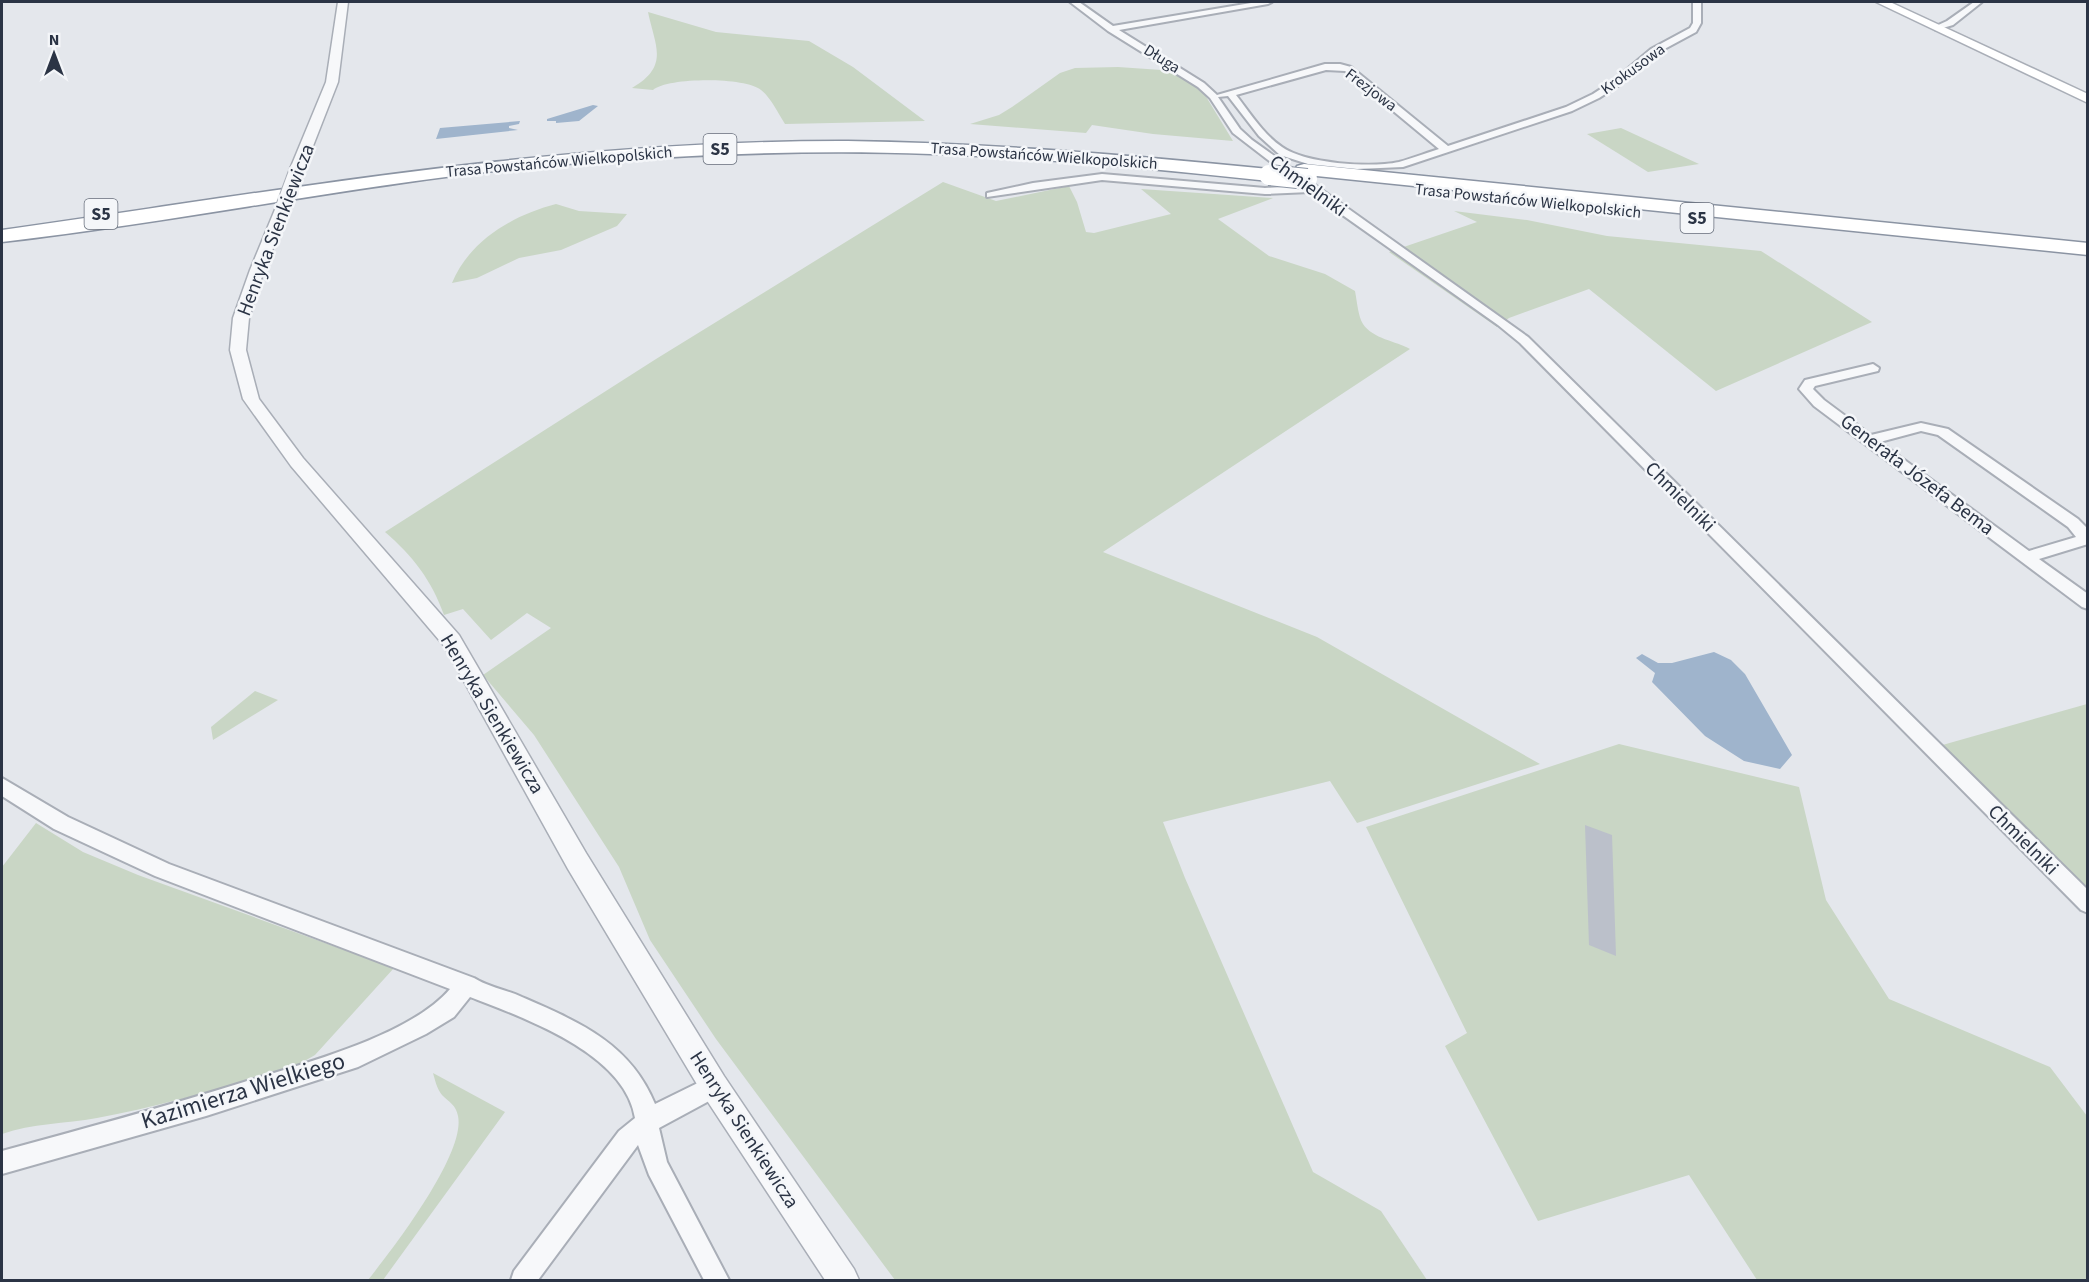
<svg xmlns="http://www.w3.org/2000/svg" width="2089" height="1282" font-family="'Source Sans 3',sans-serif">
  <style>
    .green { fill: #c9d6c5 }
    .water { fill: #9fb4cc }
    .building { fill: #bbc0ca }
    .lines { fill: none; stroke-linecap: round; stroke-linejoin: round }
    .minor-casing { stroke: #a9aeb7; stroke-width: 4 }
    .tertiary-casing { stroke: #a9aeb7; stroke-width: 3 }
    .secondary-casing { stroke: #a9aeb7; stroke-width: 3 }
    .motorway-casing { stroke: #8b94a3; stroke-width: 3 }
    .minor { fill: #f7f8fa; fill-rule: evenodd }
    .tertiary { fill: #f7f8fa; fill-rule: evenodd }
    .secondary { fill: #fff; fill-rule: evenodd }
    .motorway { fill: #fff; fill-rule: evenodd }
    .tertiary-bridge-casing { stroke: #a9aeb7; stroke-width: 16; stroke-linecap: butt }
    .motorway-bridge-casing { stroke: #8b94a3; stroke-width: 22; stroke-linecap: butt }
    .tertiary-bridge { stroke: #f7f8fa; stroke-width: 14 }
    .motorway-bridge { stroke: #fff; stroke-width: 20 }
    .labels { text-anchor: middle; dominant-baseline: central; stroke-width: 5; stroke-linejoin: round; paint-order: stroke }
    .far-street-label { font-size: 16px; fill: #2b3445; stroke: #f4f6f9 }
    .shield { fill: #f4f6f9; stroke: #676e7b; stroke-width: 1.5 }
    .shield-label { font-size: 18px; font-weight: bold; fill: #2b3445 }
    .street-label { font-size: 20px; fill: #2b3445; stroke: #f4f6f9 }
    .near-street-label { font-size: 24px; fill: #2b3445; stroke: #f4f6f9 }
  </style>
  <rect width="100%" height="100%" fill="#e4e7ec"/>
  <g class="green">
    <path d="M648,12l68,20 93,9 44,26 72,54 -140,3c-7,-11 -14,-26 -24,-34 -15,-13 -93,-13 -108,0l-21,-2c38,-22 23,-42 16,-76z"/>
    <polygon points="1118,67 1176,71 1202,90 1233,141 1153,134 1092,125 1086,133 970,124 999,115 1012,107 1060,73 1075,68"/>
    <polygon points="1621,128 1699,164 1648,172 1587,134"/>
    <path d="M943,182l53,19 73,-15 8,16 9,30 8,1 77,-19 -30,-25 132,9 -55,21 51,37 56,18 30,17c2,10 3,25 8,33 10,15 33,17 47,25l-307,203 214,85 223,127 -183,59 -27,-42 -167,41 22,56 128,294 68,39 46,69h-532l-179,-241 -66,-99 -31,-73 -85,-132 -51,-60 68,-47 -24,-15 -36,27 -28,-31 -19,6c-12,-34 -31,-59 -59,-83l271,-173z"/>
    <path d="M556,204l23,7 48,3 -10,12 -56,24 -42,8 -42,20 -25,5c17,-42 61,-68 104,-79z"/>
    <polygon points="1454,211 1527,220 1607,236 1761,251 1872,322 1716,391 1589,289 1509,318 1497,327 1389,252 1477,222"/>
    <polygon points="255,691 278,700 213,740 211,727"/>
    <polygon points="2087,704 2087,892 1939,746"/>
    <polygon points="1619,744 1799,787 1826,900 1889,999 2050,1067 2087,1116 2087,1280 1757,1280 1689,1175 1538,1221 1445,1046 1467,1033 1366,827"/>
    <path d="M36,823l47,29 55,23 256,93 -79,87 -21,12c-65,20 -130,38 -197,51 -32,6 -65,5 -95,16v-267z"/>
    <path d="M433,1073l72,39 -122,168h-15c24,-30 98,-126 90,-164 -2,-11 -9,-14 -16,-21 -5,-6 -7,-15 -9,-22z"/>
  </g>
  <g class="water">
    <polygon points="593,105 598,106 579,121 556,123 556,121 547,121 547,119"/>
    <polygon points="520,121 519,124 509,126 509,128 518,130 436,139 440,128"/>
    <polygon points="1714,652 1731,660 1745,674 1792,755 1780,769 1744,761 1705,736 1652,682 1655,673 1636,658 1642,654 1658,663 1672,663"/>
  </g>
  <polygon class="building" points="1585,825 1612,835 1616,956 1589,945"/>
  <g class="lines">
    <g class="minor-casing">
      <g id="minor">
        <path d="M1070,2h9l34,24 144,-24h15l-4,2 -149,26 85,53 13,12 108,-31h15l11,3 97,79 118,-39 27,-13 20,-13 38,-32 39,-21 3,-5v-21h8v21l-5,9 -39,21 -38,32 -20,13 -27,13 -169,56 -46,2 -49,-5 -28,-9 -21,-19 -31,-40 -10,1 22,32 12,11 276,197 560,553v23l-7,-3 -561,-567 -22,-18 -188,-133 -45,2 -163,-14 -115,17v-4l46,-10 69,-9 163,14 37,-2 -69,-53 -23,-35 -12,-11 -90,-56zM1326,70l19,1 94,78c-13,4 -26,9 -40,13 -28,6 -93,2 -117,-15 -19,-13 -32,-34 -46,-52z"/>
        <polygon points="1974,2 1982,2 1953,25 1936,30 1936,26 1947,21"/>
        <path d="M1873,364l6,4 -1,3 -63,15 -2,3 11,11 47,35 50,-12 27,6 130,90 10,10v15l-49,15 49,35v15l-6,-2 -268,-201 -15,-17 6,-9zM1921,431l17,4 130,92 8,10 -47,14 -149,-109z"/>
        <path d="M2,778l66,39 101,47 305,114c14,9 33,12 48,19 57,25 108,46 133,107l59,-29 8,3 3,8 -3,8 -63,34 8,34 62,118h-25l-55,-105 -11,-30 -100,135h-27l3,-9 105,-140 16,-13c-10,-65 -111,-100 -165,-121l-16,20 -28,17 -68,33 -152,49 -204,58v-23c81,-22 162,-44 242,-69 58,-18 166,-46 206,-93l-295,-113 -101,-47 -52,-33z"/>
      </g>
    </g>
    <g class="tertiary-casing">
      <g id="tertiary">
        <polygon points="338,2 348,2 338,82 304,169 297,173 292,172 290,169 326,82"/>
        <polygon points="283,203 290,207 264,270 249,318 246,350 259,399 303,458 459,635 586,853 724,1076 854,1269 859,1280 825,1280 704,1096 568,869 445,647 291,466 243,399 230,350 233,318 250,270 276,207"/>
      </g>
    </g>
    <g class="secondary-casing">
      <polygon id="secondary" points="1876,2 1890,2 2088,94 2088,103"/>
    </g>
    <g class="motorway-casing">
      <g id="motorway">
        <path d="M848,141c141,2 281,14 421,28l7,2 2,4 -2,4 -7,2c-113,-12 -225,-23 -338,-27 -126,-5 -252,1 -378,11 -185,17 -367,56 -551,77v-12c283,-40 559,-90 846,-89z"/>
        <polygon points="1304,164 2088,243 2088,255 1297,174 1295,170 1297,166"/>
      </g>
    </g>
    <use href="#minor" class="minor"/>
    <use href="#tertiary" class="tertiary"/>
    <use href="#secondary" class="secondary"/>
    <use href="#motorway" class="motorway"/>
    <g class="tertiary-bridge-casing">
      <polyline id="tertiary-bridge" points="283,207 297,169"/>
    </g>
    <g class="motorway-bridge-casing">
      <polyline id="motorway-bridge" points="1269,175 1307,179"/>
    </g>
    <use href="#tertiary-bridge" class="tertiary-bridge"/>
    <use href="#motorway-bridge" class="motorway-bridge"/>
  </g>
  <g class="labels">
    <g class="far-street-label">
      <text transform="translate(1162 59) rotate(32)">Długa</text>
      <text transform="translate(1633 69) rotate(-36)">Krokusowa</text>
      <text transform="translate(1371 90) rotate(37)">Frezjowa</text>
      <text transform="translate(1044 156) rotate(4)">Trasa Powstańców Wielkopolskich</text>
      <text transform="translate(559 162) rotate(-5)">Trasa Powstańców Wielkopolskich</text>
      <text transform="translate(1528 201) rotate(6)">Trasa Powstańców Wielkopolskich</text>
    </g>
    <g class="shield">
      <rect x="703.5" y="134" width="33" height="30" rx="4.5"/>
      <rect x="84.5" y="199" width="33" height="30" rx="4.5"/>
      <rect x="1680.5" y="203" width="33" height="30" rx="4.5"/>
    </g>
    <g class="shield-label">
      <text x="720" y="149">S5</text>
      <text x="101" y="214">S5</text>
      <text x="1697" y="218">S5</text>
    </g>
    <g class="street-label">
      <text transform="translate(1308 186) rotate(36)">Chmielniki</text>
      <text transform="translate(276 230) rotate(-69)">Henryka Sienkiewicza</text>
      <text transform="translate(1917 475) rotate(37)">Generała Józefa Bema</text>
      <text transform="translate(1680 497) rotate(45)">Chmielniki</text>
      <text transform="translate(492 714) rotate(59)">Henryka Sienkiewicza</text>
      <text transform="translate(2023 840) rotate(45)">Chmielniki</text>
      <text transform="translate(744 1130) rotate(57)">Henryka Sienkiewicza</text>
    </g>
    <g class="near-street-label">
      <text transform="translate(243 1091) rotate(-17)">Kazimierza Wielkiego</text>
    </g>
  </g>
  <rect width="2089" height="1282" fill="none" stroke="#2b3445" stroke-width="6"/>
  <g transform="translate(54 54)" stroke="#f4f6f9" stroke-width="4.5" paint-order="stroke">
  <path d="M0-4.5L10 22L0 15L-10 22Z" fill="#2b3445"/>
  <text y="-9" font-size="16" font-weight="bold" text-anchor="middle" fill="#2b3445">N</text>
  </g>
</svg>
